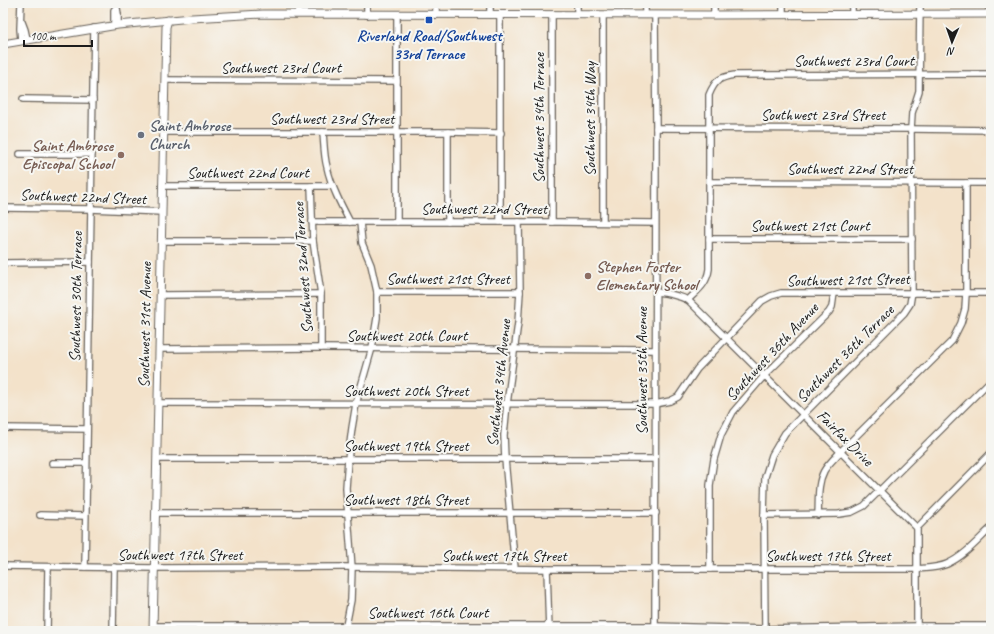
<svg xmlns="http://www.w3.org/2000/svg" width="994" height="634" font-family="Caveat,sans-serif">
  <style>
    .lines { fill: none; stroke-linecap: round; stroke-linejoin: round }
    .minor-casing { stroke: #676159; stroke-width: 8 }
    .tertiary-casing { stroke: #676159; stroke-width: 9 }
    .minor { stroke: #fff; stroke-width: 5.5 }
    .tertiary { stroke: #fff; stroke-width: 7 }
    .transit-dot { fill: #1a4fb4; stroke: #f6f6f2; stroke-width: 1.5 }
    .worship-dot { fill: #6b7280; stroke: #f6f6f2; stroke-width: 1.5 }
    .education-dot { fill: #8d6e63; stroke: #f6f6f2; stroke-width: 1.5 }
    .labels { text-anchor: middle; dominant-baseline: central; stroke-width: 4; stroke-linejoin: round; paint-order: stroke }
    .transit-label { font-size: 16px; font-weight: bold; fill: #164399; stroke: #f6f6f2 }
    .street-label { font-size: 16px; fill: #1c1c1c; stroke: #f6f6f2 }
    .worship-label { font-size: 16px; font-weight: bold; fill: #5b616d; stroke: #f6f6f2; text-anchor: start }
    .education-label { font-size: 16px; font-weight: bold; fill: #785e54; stroke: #f6f6f2; text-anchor: end }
  </style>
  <rect width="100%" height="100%" fill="#f6f6f2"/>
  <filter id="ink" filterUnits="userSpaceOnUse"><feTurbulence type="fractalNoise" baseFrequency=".025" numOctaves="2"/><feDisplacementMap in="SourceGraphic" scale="8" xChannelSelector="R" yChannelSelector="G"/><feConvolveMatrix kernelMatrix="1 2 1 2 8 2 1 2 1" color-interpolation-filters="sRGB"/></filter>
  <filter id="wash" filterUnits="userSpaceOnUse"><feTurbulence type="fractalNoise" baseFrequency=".012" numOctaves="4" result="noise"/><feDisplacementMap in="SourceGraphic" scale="16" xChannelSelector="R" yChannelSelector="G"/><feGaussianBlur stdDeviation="0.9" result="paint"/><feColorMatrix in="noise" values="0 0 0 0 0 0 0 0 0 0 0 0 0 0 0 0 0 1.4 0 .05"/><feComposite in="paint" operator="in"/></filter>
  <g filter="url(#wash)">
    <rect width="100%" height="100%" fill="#f3e2ca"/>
  </g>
  <g filter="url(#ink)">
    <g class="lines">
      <g class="minor-casing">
        <g id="minor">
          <polyline points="21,3 20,29 21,40"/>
          <polyline points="116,3 118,14 118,25"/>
          <polyline points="298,3 298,14"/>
          <polyline points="367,3 367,15"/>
          <polyline points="436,3 436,15"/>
          <polyline points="490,3 490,15"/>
          <polyline points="852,14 852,3"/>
          <polyline points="989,14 989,3"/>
          <polyline points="500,15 500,222"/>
          <polyline points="577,15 577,3"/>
          <polyline points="603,15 603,222"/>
          <polyline points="645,15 645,3"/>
          <polyline points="714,15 714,3"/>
          <polyline points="783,15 783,3"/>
          <polyline points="22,22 25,30 27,39"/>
          <polyline points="114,25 114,10 116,8"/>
          <polyline points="165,80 397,81"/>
          <polyline points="23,99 93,100"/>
          <polyline points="656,128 911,129 991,130"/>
          <polyline points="163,132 448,132 501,133"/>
          <path d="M323,132c1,12 1,24 4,35 4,19 14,38 23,55"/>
          <polyline points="20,154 92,154"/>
          <polyline points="710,182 987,183 991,184"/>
          <polyline points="162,186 333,186"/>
          <polyline points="311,186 313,241 321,294 321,348"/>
          <polyline points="3,208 91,209 162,212"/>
          <polyline points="312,222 560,222 655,223"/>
          <polyline points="397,222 397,15"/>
          <polyline points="448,222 448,132"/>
          <polyline points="552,222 552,15"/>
          <polyline points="709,239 912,239"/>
          <polyline points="161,241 313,241"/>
          <polyline points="3,263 90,262"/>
          <polyline points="377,292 520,292"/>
          <path d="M656,292c11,1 21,3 32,8l229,228v103"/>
          <polyline points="160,295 321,294"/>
          <path d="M688,300c10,-10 19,-16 21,-31v-174c6,-15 11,-18 26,-20l252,-1h4"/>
          <polyline points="159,349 321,348 655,350"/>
          <polyline points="158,403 655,404 670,401 678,397 697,369 762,301 771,296 781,293 991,293"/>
          <polyline points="3,428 87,429"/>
          <polyline points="157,459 655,459"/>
          <polyline points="52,463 86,463"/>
          <polyline points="156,513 656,513"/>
          <polyline points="40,515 85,516"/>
          <polyline points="764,515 839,514 852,512 864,506 991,380"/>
          <path d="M818,515c1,-15 -1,-31 6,-44 4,-7 11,-13 16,-19l112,-111 9,-18 4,-14 1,-16v-110"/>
          <polyline points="917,528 991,453"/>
          <path d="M3,566l151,2 190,-1 203,2h369c11,-1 22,-1 31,-5 18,-8 31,-24 44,-36"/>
          <polyline points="85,567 94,28"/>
          <polyline points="515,569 505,459 504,435 507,404 518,323 520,292 519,222"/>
          <polyline points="547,569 549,631"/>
          <polyline points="710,569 710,485 714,459 721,435 733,412 764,376 829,312 832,307 834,293"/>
          <polyline points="153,626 655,626 765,629 917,626 991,626"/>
          <polyline points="47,631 48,567"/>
          <polyline points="113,631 114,567"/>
          <polyline points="345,631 351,600 352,568 346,488 348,459 352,428 356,404 372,348 377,318 377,292 371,265 362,243 360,222"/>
          <polyline points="655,631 656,128 655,15"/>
          <polyline points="765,631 764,515 765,477 772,455 785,433 904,313 910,304 912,292 911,129 912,113 919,91 920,3"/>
        </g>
      </g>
      <g class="tertiary-casing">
        <g id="tertiary">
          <polyline points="3,44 118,25 192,18 263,14 714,15 991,14"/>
          <polyline points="153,631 166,27 168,20"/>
        </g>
      </g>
      <use href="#minor" class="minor"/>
      <use href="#tertiary" class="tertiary"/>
    </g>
  </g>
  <rect class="transit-dot" x="425" y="16" width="8" height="8" rx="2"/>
  <circle class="worship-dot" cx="141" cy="135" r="4"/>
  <g class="education-dot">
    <circle cx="121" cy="155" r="4"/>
    <circle cx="588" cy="276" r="4"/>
  </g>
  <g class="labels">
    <g class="transit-label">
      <text x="429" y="36">Riverland Road/Southwest<tspan x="429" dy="18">33rd Terrace</tspan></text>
    </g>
    <g class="street-label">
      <text x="854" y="61">Southwest 23rd Court</text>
      <text x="281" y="68">Southwest 23rd Court</text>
      <text x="823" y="115">Southwest 23rd Street</text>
      <text transform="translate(539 118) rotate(-90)">Southwest 34th Terrace</text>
      <text x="332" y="119">Southwest 23rd Street</text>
      <text transform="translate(590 119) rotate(-90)">Southwest 34th Way</text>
      <text x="850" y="169">Southwest 22nd Street</text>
      <text x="248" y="173">Southwest 22nd Court</text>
      <text transform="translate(83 197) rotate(2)">Southwest 22nd Street</text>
      <text x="484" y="209">Southwest 22nd Street</text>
      <text x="810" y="226">Southwest 21st Court</text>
      <text transform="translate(303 268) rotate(-94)">Southwest 32nd Terrace</text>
      <text x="448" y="279">Southwest 21st Street</text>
      <text transform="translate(848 280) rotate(-1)">Southwest 21st Street</text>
      <text transform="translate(76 297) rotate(-89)">Southwest 30th Terrace</text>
      <text transform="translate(145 325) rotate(-89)">Southwest 31st Avenue</text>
      <text x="407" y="336">Southwest 20th Court</text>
      <text transform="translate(772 352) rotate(-47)">Southwest 36th Avenue</text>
      <text transform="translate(845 354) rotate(-45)">Southwest 36th Terrace</text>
      <text transform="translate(642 371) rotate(-90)">Southwest 35th Avenue</text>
      <text transform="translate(499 383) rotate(-84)">Southwest 34th Avenue</text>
      <text x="406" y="391">Southwest 20th Street</text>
      <text transform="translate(845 438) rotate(45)">Fairfax Drive</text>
      <text x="406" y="446">Southwest 19th Street</text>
      <text x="406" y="500">Southwest 18th Street</text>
      <text x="180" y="555">Southwest 17th Street</text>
      <text x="504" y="556">Southwest 17th Street</text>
      <text x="828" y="556">Southwest 17th Street</text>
      <text x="428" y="613">Southwest 16th Court</text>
    </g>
    <g class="worship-label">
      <text x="149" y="126">Saint Ambrose<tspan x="149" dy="18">Church</tspan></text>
    </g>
    <g class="education-label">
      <text x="113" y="146">Saint Ambrose<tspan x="113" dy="18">Episcopal School</tspan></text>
      <text x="596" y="267" text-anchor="start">Stephen Foster<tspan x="596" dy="18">Elementary School</tspan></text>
    </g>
  </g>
  <rect width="994" height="634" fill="none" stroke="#f6f6f2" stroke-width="16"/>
  <g transform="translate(952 42) rotate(182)" stroke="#f6f6f2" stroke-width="3" paint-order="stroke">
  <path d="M0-3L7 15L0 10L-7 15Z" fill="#1c1c1c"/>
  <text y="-6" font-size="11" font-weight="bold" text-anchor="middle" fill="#1c1c1c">N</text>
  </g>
  <path d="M24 40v6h68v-6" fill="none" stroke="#1c1c1c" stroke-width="2"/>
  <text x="30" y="40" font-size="12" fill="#1c1c1c" stroke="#f6f6f2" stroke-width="3" paint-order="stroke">100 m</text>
</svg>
